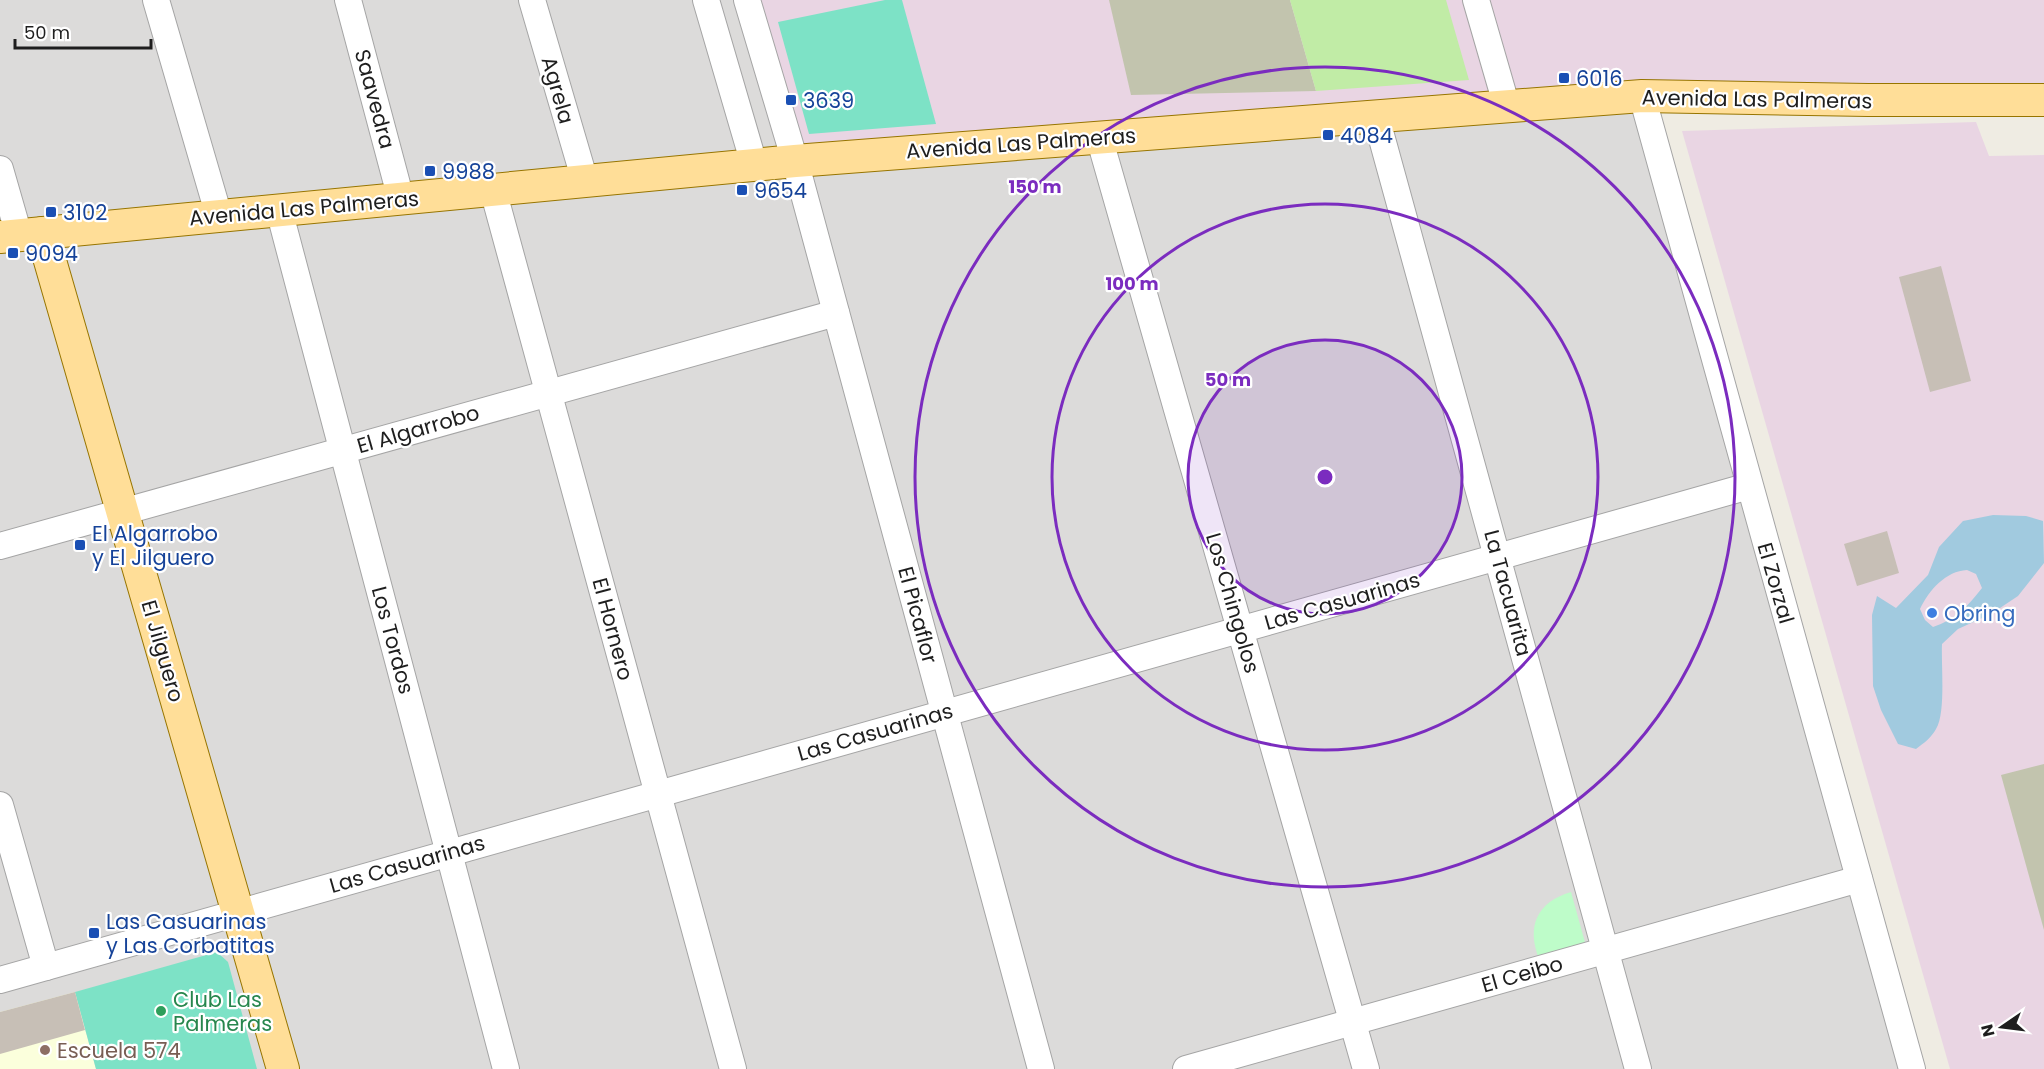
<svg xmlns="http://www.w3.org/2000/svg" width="2044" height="1069" font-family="Poppins,sans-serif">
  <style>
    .residential { fill: #dcdbda }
    .industrial { fill: #e9d5e3 }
    .education { fill: #fbffdc }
    .construction { fill: #c2c4ae }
    .grass { fill: #c1eca6 }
    .park { fill: #befcc9 }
    .pitch { fill: #7de2c6 }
    .water { fill: #a1cadf; fill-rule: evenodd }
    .building { fill: #c7bfb6 }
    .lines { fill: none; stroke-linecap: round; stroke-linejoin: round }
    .minor-casing { stroke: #a5a5a5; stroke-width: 28 }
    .major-casing { stroke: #977500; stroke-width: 34 }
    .minor { stroke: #fff; stroke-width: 26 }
    .major { stroke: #ffde98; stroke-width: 32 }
    .ring { fill: none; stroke: #7b2cbf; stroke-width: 3 }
    .transit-dot { fill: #1a4fb4; stroke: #fff; stroke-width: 2 }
    .shop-dot { fill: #3f7fe0; stroke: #fff; stroke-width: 2 }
    .leisure-dot { fill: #2e9e5b; stroke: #fff; stroke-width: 2 }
    .education-dot { fill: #8d6e63; stroke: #fff; stroke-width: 2 }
    .labels { text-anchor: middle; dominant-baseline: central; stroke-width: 4.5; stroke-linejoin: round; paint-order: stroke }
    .transit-label { font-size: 21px; fill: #164399; stroke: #fff; text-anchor: start }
    .street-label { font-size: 21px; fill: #1e1e1e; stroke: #fff }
    .shop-label { font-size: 21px; fill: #366cbe; stroke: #fff; text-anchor: start }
    .leisure-label { font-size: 21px; fill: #27864d; stroke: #fff; text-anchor: start }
    .education-label { font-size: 21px; fill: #785e54; stroke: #fff; text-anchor: start }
    .centre { fill: #7b2cbf; stroke: #fff; stroke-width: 3 }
    .ring-label { font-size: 18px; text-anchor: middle; font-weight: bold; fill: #7b2cbf; stroke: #fff; stroke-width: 4.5; stroke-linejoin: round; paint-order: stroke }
  </style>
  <rect width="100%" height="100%" fill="#efece3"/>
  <polygon class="residential" points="0,0 747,0 1642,96 1912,1069 0,1069"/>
  <g class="industrial">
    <polygon points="747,0 2044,0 2044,100 1642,96 795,161"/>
    <polygon points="1976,122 1989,156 2044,155 2044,1069 1950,1069 1682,131"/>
  </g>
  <polygon class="education" points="75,992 96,1069 0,1069 0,1012"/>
  <g class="construction">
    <polygon points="1109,0 1290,0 1316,91 1131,95"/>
    <polygon points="2044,764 2044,930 2001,775"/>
  </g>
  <polygon class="grass" points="1290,0 1446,0 1469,80 1316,91"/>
  <path class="park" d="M1571,892l15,54 -47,13c-13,-33 -2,-57 32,-67z"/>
  <g class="pitch">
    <polygon points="885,0 902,0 936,124 809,134 778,22"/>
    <polygon points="217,952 228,962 257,1069 96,1069 75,992"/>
  </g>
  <path class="water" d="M1993,515l33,1 17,5 1,42 -26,33 -27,18 -33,15 -16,15c-1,21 4,69 -6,85 -5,9 -12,14 -20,20l-18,-5 -17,-34 -8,-24 -1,-71 5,-19 19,12 32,-33 11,-28 24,-26zM1967,570l9,4 6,14c-14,18 -27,32 -49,39l-8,-7 -5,-11c9,-19 26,-38 47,-39z"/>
  <g class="building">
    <polygon points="1941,266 1971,381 1930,392 1899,277"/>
    <polygon points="1887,531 1899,573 1857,586 1844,544"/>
    <polygon points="75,992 85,1030 0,1054 0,1012"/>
  </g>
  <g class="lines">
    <g class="minor-casing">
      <g id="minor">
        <polyline points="156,0 219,216"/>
        <polyline points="348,0 401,199"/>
        <polyline points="532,0 585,181"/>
        <polyline points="706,0 754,164"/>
        <polyline points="747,0 795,161 1041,1069"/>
        <polyline points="1476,0 1507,107"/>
        <polyline points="1642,96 1912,1069"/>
        <polyline points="1376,117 1638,1069"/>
        <polyline points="1099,137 1366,1069"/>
        <polyline points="0,169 19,235"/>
        <polyline points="493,190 733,1069"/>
        <polyline points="279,210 506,1069"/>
        <polyline points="0,546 836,313"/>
        <polyline points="0,805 46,967"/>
        <polyline points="0,980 1749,486"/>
        <polyline points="1186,1069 1859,879"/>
      </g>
    </g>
    <g class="major-casing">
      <g id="major">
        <polyline points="42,233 283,1069"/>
        <polyline points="0,237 795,161 1642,96 1868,100 2044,100"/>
      </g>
    </g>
    <use href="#minor" class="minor"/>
    <use href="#major" class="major"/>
  </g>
  <circle cx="1325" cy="477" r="137" fill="#7b2cbf" fill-opacity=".12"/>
  <g class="ring">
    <circle cx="1325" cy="477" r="137"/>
    <circle cx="1325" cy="477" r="273"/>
    <circle cx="1325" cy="477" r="410"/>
  </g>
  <g class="transit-dot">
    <rect x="1558" y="72" width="12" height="12" rx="3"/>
    <rect x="785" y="94" width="12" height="12" rx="3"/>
    <rect x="1322" y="129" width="12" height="12" rx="3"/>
    <rect x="424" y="165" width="12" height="12" rx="3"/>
    <rect x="736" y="184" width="12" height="12" rx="3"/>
    <rect x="45" y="206" width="12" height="12" rx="3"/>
    <rect x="7" y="247" width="12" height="12" rx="3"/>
    <rect x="74" y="539" width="12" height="12" rx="3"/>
    <rect x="88" y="927" width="12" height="12" rx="3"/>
  </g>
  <circle class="shop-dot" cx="1932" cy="613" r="6"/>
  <circle class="leisure-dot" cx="161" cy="1011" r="6"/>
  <circle class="education-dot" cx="45" cy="1050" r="6"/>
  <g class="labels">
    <g class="transit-label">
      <text x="1576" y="78">6016</text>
      <text x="803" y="100">3639</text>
      <text x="1340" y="135">4084</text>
      <text x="442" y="171">9988</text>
      <text x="754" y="190">9654</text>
      <text x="63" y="212">3102</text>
      <text x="25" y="253">9094</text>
      <text x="92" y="533">El Algarrobo<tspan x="92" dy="24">y El Jilguero</tspan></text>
      <text x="106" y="921">Las Casuarinas<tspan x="106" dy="24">y Las Corbatitas</tspan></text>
    </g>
    <g class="street-label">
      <text transform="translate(558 90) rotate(74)">Agrela</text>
      <text transform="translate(375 99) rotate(75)">Saavedra</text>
      <text transform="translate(1757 99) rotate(1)">Avenida Las Palmeras</text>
      <text transform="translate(1021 143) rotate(-4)">Avenida Las Palmeras</text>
      <text transform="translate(304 208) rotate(-5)">Avenida Las Palmeras</text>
      <text transform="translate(418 429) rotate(-16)">El Algarrobo</text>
      <text transform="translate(1776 583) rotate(74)">El Zorzal</text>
      <text transform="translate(1508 593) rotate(75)">La Tacuarita</text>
      <text transform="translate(1342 601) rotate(-16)">Las Casuarinas</text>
      <text transform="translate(1233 603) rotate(74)">Los Chingolos</text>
      <text transform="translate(918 615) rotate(75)">El Picaflor</text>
      <text transform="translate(613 629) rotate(75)">El Hornero</text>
      <text transform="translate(393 640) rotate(75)">Los Tordos</text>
      <text transform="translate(163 651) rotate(74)">El Jilguero</text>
      <text transform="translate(875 732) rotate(-16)">Las Casuarinas</text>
      <text transform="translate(407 864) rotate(-16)">Las Casuarinas</text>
      <text transform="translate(1522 974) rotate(-16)">El Ceibo</text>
    </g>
    <g class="shop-label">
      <text x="1944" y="613">Obring</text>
    </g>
    <g class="leisure-label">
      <text x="173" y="999">Club Las<tspan x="173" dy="24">Palmeras</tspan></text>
    </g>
    <g class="education-label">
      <text x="57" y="1050">Escuela 574</text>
    </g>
  </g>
  <circle cx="1325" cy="477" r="9" class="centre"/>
  <g class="ring-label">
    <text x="1035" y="193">150 m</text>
    <text x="1132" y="290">100 m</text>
    <text x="1228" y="386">50 m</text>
  </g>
  <g transform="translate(2002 1027) rotate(256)" stroke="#ffffff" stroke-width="4.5" paint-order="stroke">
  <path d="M0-4.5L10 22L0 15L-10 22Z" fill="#1e1e1e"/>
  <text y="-9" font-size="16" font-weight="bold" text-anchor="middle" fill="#1e1e1e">N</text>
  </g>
  <path d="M15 39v9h136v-9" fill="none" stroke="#1e1e1e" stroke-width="3"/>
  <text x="24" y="39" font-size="18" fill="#1e1e1e" stroke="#ffffff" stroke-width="4.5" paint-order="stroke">50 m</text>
</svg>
